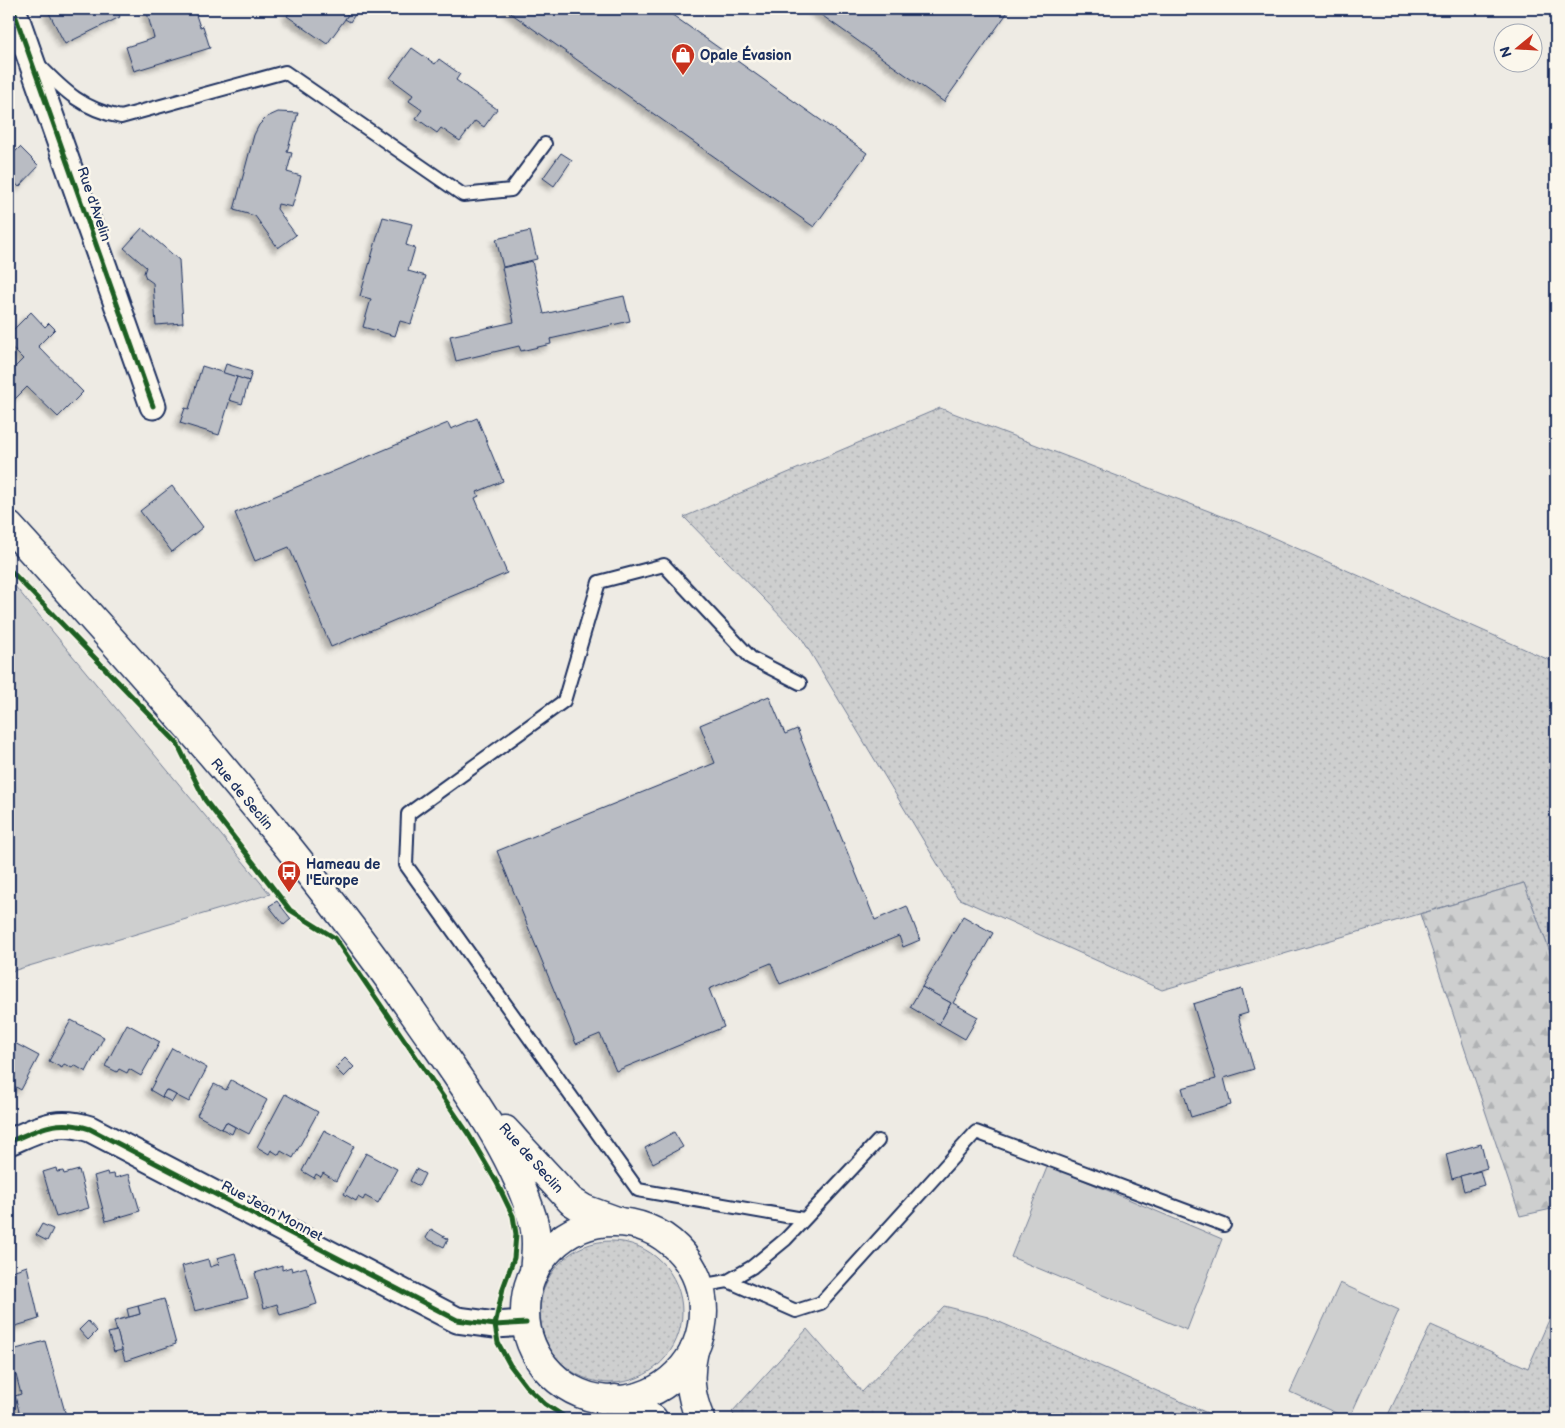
<svg xmlns="http://www.w3.org/2000/svg" width="1565" height="1428" font-family="'Balsamiq Sans',sans-serif">
  <style>
    .grass { fill: url(#grass-dots); stroke: #747f96 }
    .forest { fill: url(#forest-firs); stroke: #747f96 }
    .park { fill: #cecfcf; stroke: #747f96 }
    .building { fill: #b9bcc3; stroke: #1b2f5e; filter: url(#shadow) }
    .lines { fill: none; stroke-linecap: round; stroke-linejoin: round }
    .service-casing { stroke: #1b2f5e; stroke-width: 16 }
    .minor-casing { stroke: #1b2f5e; stroke-width: 29 }
    .secondary-casing { stroke: #1b2f5e; stroke-width: 31 }
    .service { stroke: #fbf7ec; stroke-width: 12 }
    .minor { stroke: #fbf7ec; stroke-width: 25 }
    .secondary { stroke: #fbf7ec; stroke-width: 28 }
    .cycleway-casing { stroke: #fbf7ec; stroke-width: 8 }
    .cycleway { stroke: #1b5e20; stroke-width: 5 }
    .labels { text-anchor: middle; dominant-baseline: central; stroke-width: 5; stroke-linejoin: round; paint-order: stroke }
    .poi-label { font-size: 14px; font-weight: bold; fill: #1b2f5e; stroke: #fbf7ec; text-anchor: start }
    .street-label { font-size: 14px; fill: #1b2f5e; stroke: #fbf7ec }
  </style>
  <defs>
    <pattern id="grass-dots" width="8" height="8" patternUnits="userSpaceOnUse" patternTransform="scale(1.25)"><rect width="8" height="8" fill="#cecfcf"/><path d="M2 2h.1M6 6h.1" fill="none" stroke="#b0b2b4" stroke-width="1.8" stroke-linecap="round"/></pattern>
    <pattern id="forest-firs" width="22" height="20" patternUnits="userSpaceOnUse" patternTransform="scale(1.25)"><rect width="22" height="20" fill="#cecfcf"/><path d="M5 1l3.5 6h-7zM16 11l3.5 6h-7z" fill="#b0b2b4"/></pattern>
    <filter id="shadow"><feDropShadow dx="-4.5" dy="4.5" stdDeviation="2.5" flood-color="#0004"/></filter>
  </defs>
  <rect width="100%" height="100%" fill="#eeebe4"/>
  <filter id="ink" filterUnits="userSpaceOnUse"><feTurbulence type="fractalNoise" baseFrequency=".02" numOctaves="2"/><feDisplacementMap in="SourceGraphic" scale="10" xChannelSelector="R" yChannelSelector="G"/><feConvolveMatrix kernelMatrix="1 2 1 2 8 2 1 2 1" color-interpolation-filters="sRGB"/></filter>
  <g filter="url(#ink)">
    <g class="grass">
      <polygon points="940,408 1240,523 1556,663 1556,968 1524,883 1162,990 958,898 801,637 684,517"/>
      <circle cx="611" cy="1312" r="71"/>
      <polygon points="1556,1304 1556,1419 1386,1419 1431,1325 1528,1368"/>
      <polygon points="944,1306 988,1317 1221,1419 736,1419 732,1412 807,1329 862,1392"/>
    </g>
    <polygon class="forest" points="1524,883 1556,968 1556,1208 1520,1216 1420,914"/>
    <g class="park">
      <polygon points="9,579 270,894 9,972"/>
      <polygon points="1048,1165 1222,1239 1187,1330 1011,1257"/>
      <polygon points="1340,1283 1399,1310 1349,1419 1290,1392"/>
    </g>
    <g class="building">
      <polygon points="47,9 116,9 120,17 65,44"/>
      <polygon points="146,9 194,9 200,27 203,26 210,48 134,71 126,47 154,38"/>
      <polygon points="292,9 339,9 348,15 327,44 287,16"/>
      <polygon points="339,9 356,9 358,10 350,22 345,19 348,15"/>
      <polygon points="505,9 664,9 867,153 814,227"/>
      <polygon points="813,9 1010,9 944,102"/>
      <polygon points="412,48 435,64 439,59 460,74 456,80 497,109 484,127 475,121 460,141 441,128 437,133 416,118 422,110 409,101 413,95 390,78"/>
      <polygon points="278,112 298,113 287,152 292,153 287,172 301,176 292,207 278,204 277,209 296,235 278,248 255,216 234,210 254,135 259,125 267,117"/>
      <polygon points="20,147 39,166 19,187 9,176 9,158"/>
      <polygon points="561,153 572,160 554,186 543,178"/>
      <polygon points="383,217 412,224 406,245 415,248 408,271 426,276 411,324 400,321 395,336 363,327 371,299 360,296"/>
      <polygon points="142,228 179,260 183,323 156,325 153,283 146,278 144,273 146,267 124,248"/>
      <polygon points="530,231 537,259 503,267 496,239"/>
      <polygon points="532,261 544,314 624,296 630,321 550,339 551,344 521,351 519,346 456,361 450,336 514,322 502,268"/>
      <polygon points="31,312 45,327 49,323 55,329 38,346 83,392 58,417 27,387 11,403 9,401 9,373 23,359 9,345 9,334"/>
      <polygon points="226,364 252,372 249,381 223,373"/>
      <polygon points="202,366 237,377 219,435 180,423 185,408 189,409"/>
      <polygon points="237,377 249,381 242,404 229,400"/>
      <polygon points="477,418 503,481 477,492 479,496 475,498 507,573 331,647 289,547 255,561 235,513 443,425 448,423 451,429"/>
      <polygon points="172,486 203,527 172,552 140,511"/>
      <polygon points="769,696 785,734 797,729 875,920 907,906 920,940 903,947 899,936 780,984 771,963 709,989 724,1027 616,1071 600,1034 576,1044 497,851 715,763 700,725"/>
      <polygon points="277,901 291,919 284,925 269,906"/>
      <polygon points="963,916 993,933 953,1003 978,1017 965,1039 939,1024 951,1003 922,987"/>
      <polygon points="922,987 951,1003 939,1024 910,1007"/>
      <polygon points="1242,989 1248,1013 1238,1016 1254,1069 1224,1078 1231,1105 1191,1117 1182,1088 1216,1079 1193,1004"/>
      <polygon points="71,1020 104,1037 86,1072 74,1065 72,1068 64,1064 62,1068 49,1061"/>
      <polygon points="127,1024 160,1042 141,1076 129,1069 127,1073 119,1069 117,1072 105,1066"/>
      <polygon points="9,1040 39,1056 21,1090 9,1083"/>
      <polygon points="172,1048 207,1068 189,1102 166,1090 162,1097 150,1090"/>
      <polygon points="345,1058 354,1067 344,1077 335,1068"/>
      <polygon points="231,1080 267,1100 249,1134 226,1122 222,1129 197,1115 214,1084 226,1090"/>
      <polygon points="166,1090 176,1095 172,1102 162,1097"/>
      <polygon points="285,1094 318,1112 293,1158 281,1151 279,1155 271,1150 269,1154 257,1147"/>
      <polygon points="226,1122 235,1127 232,1134 222,1129"/>
      <polygon points="324,1130 354,1146 336,1181 323,1173 321,1177 316,1174 314,1178 302,1171"/>
      <polygon points="674,1132 683,1147 653,1163 645,1148"/>
      <polygon points="1481,1144 1487,1168 1452,1179 1446,1154"/>
      <polygon points="366,1153 397,1169 378,1203 365,1196 363,1200 358,1197 356,1201 344,1194"/>
      <polygon points="56,1168 57,1172 63,1171 64,1174 79,1170 89,1208 56,1217 43,1172"/>
      <polygon points="416,1169 425,1174 419,1186 410,1181"/>
      <polygon points="1480,1171 1484,1185 1464,1191 1460,1176"/>
      <polygon points="107,1172 108,1175 114,1174 115,1178 129,1174 140,1211 106,1221 94,1176"/>
      <polygon points="42,1224 53,1229 47,1241 36,1235"/>
      <polygon points="431,1229 448,1239 444,1247 426,1238"/>
      <polygon points="235,1253 248,1298 195,1311 182,1266 208,1259 210,1267 219,1264 217,1258"/>
      <polygon points="282,1265 282,1270 291,1267 292,1271 306,1267 317,1304 280,1315 277,1304 264,1308 255,1273"/>
      <polygon points="27,1266 39,1319 9,1328 9,1272"/>
      <polygon points="164,1299 176,1344 125,1361 114,1321 140,1314 138,1306"/>
      <polygon points="138,1306 140,1314 129,1317 127,1309"/>
      <polygon points="88,1321 97,1331 88,1340 79,1330"/>
      <polygon points="117,1331 122,1350 114,1352 108,1333"/>
      <polygon points="45,1341 67,1419 21,1419 15,1396 21,1394 16,1375 9,1376 9,1351"/>
    </g>
    <g class="lines">
      <g class="service-casing">
        <g id="service">
          <path d="M39,65c25,26 45,45 82,52l164,-45 178,123 48,-5 34,-46"/>
          <polyline points="800,683 751,658 664,565 599,582 564,701 408,814 406,865 638,1190 803,1219"/>
          <polyline points="728,1281 796,1311 821,1303 976,1132 1224,1225"/>
          <polyline points="699,1286 728,1281 752,1267 786,1239 878,1141"/>
        </g>
      </g>
      <g class="minor-casing">
        <g id="minor">
          <polyline points="13,9 153,406"/>
          <path d="M9,1142c30,-13 47,-24 81,-13l367,191 38,5 31,-2"/>
        </g>
      </g>
      <g class="secondary-casing">
        <g id="secondary">
          <path d="M9,526c143,157 291,323 412,498 40,57 91,126 111,193 6,18 4,36 2,55"/>
          <polyline points="505,1130 571,1201 584,1209 617,1221"/>
          <circle cx="614" cy="1311" r="89"/>
          <path d="M694,1350c-6,25 -4,45 6,69"/>
          <polyline points="615,1399 653,1419"/>
        </g>
      </g>
      <use href="#service" class="service"/>
      <use href="#minor" class="minor"/>
      <use href="#secondary" class="secondary"/>
      <g class="cycleway-casing">
        <g id="cycleway">
          <polyline points="13,9 153,406"/>
          <polyline points="9,569 177,743 205,800 290,910 335,938 469,1135 497,1183 513,1216 516,1234 514,1258 503,1288 495,1325 498,1343 510,1365 526,1386 545,1404 565,1417 574,1419"/>
          <path d="M9,1142c30,-13 47,-24 81,-13l367,191 38,5 31,-2"/>
        </g>
      </g>
      <use href="#cycleway" class="cycleway"/>
    </g>
  </g>
  <defs>
    <g id="shop-pin" transform="scale(1.25)"><path d="M0 17L-7.5 6A9.5 9.5 0 1 1 7.5 6Z" fill="#c8321e" stroke="#fbf7ec"/><path d="M-5-2.5h2.3a2.7 3.5 0 0 1 5.4 0H5L5.5 6h-11ZM-1.5-2.5h3a1.5 2.3 0 0 0-3 0Z" fill="#fff"/></g>
    <g id="bus-pin" transform="scale(1.25)"><path d="M0 17L-7.5 6A9.5 9.5 0 1 1 7.5 6Z" fill="#c8321e" stroke="#fbf7ec"/><path d="M-5-6H5V4H4V6H2V4H-2V6H-4V4H-5ZM-3.5-4V0h7V-4ZM-3.5 1.2v1.5H-2V1.2ZM2 1.2v1.5H3.5V1.2Z" fill="#fff"/></g>
  </defs>
  <g fill-rule="evenodd">
    <use href="#shop-pin" x="683" y="55"/>
    <use href="#bus-pin" x="289" y="872"/>
  </g>
  <g class="labels">
    <g class="poi-label">
      <text x="700" y="55">Opale Évasion</text>
      <text x="306" y="864">Hameau de<tspan x="306" dy="16">l'Europe</tspan></text>
    </g>
    <g class="street-label">
      <text transform="translate(94 204) rotate(71)">Rue d'Avelin</text>
      <text transform="translate(242 794) rotate(50)">Rue de Seclin</text>
      <text transform="translate(531 1158) rotate(48)">Rue de Seclin</text>
      <text transform="translate(272 1211) rotate(28)">Rue Jean Monnet</text>
    </g>
  </g>
  <rect width="1565" height="1428" fill="none" stroke="#fbf7ec" stroke-width="30"/>
  <rect x="15" y="15" width="1535" height="1398" fill="none" stroke="#1b2f5e" stroke-width="2" filter="url(#ink)"/>
  <g transform="translate(1518 48) rotate(252)"><circle r="24" fill="#fbf7ec" stroke="#a1a7b3"/>
  <path d="M0-4L9 19L0 12L-9 19Z" fill="#c8321e"/>
  <text y="-8" font-size="14" font-weight="bold" text-anchor="middle" fill="#1b2f5e">N</text>
  </g>
</svg>
